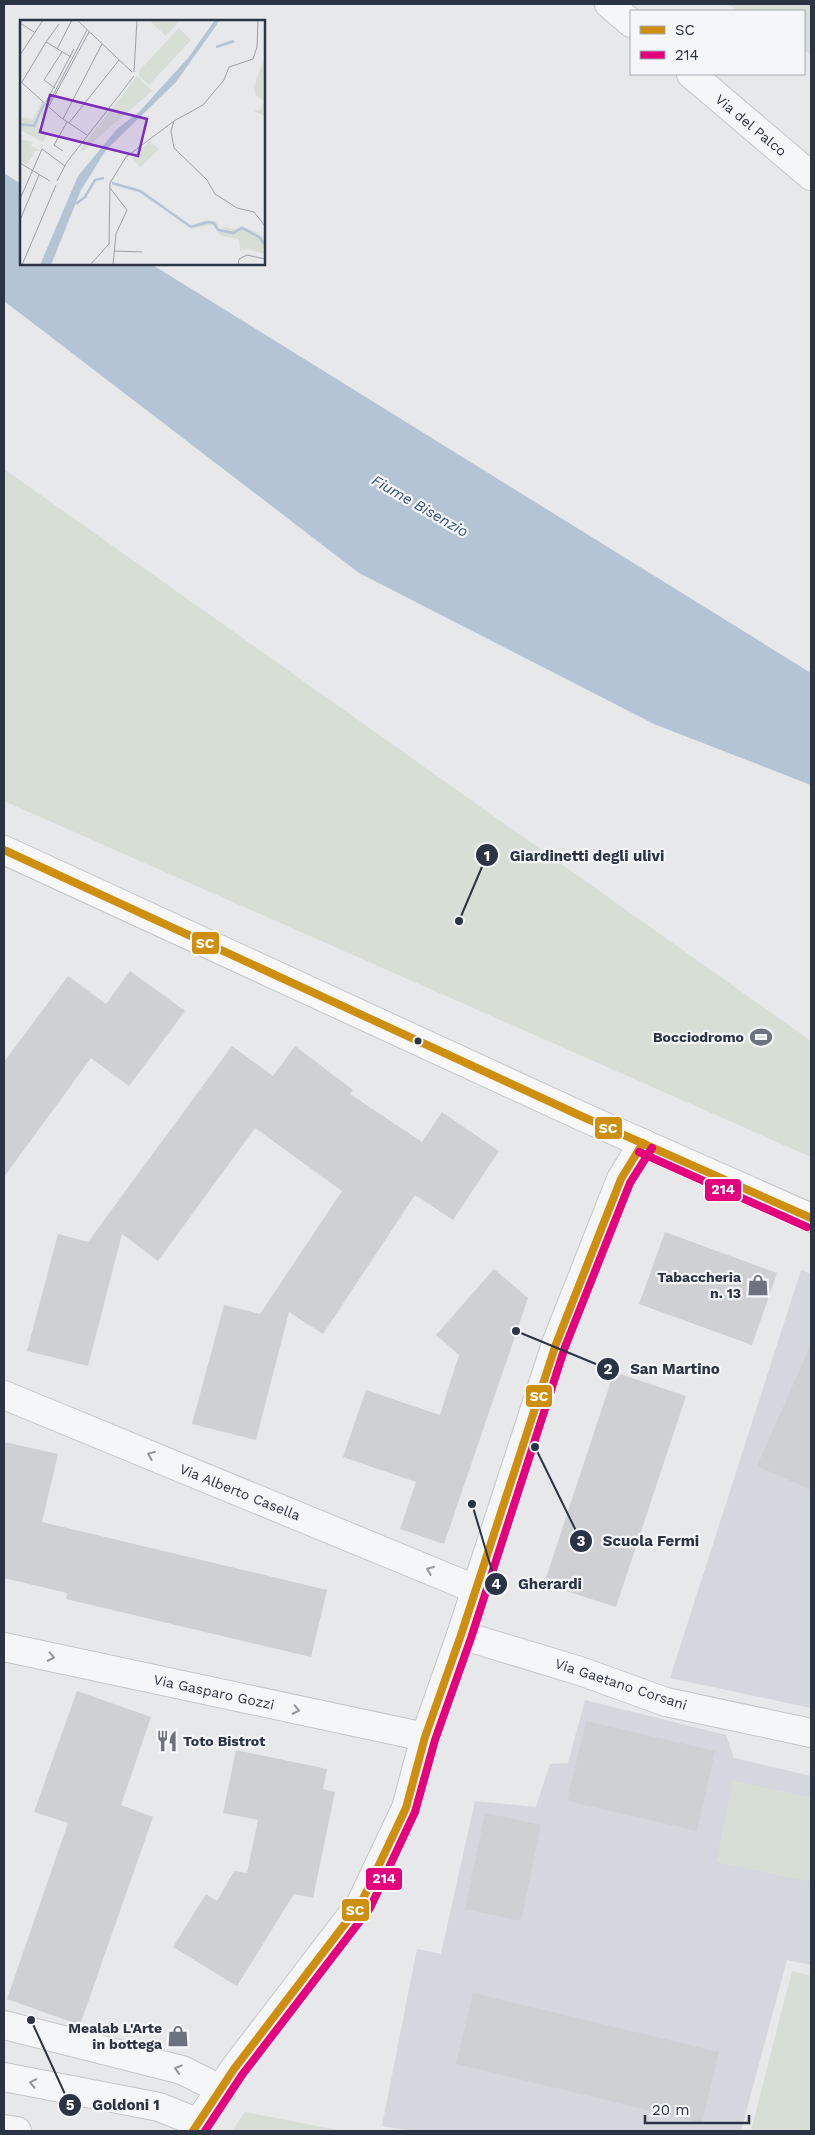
<svg xmlns="http://www.w3.org/2000/svg" width="815" height="2135" font-family="'Work Sans',sans-serif">
  <style>
    .built { fill: #d4d7dd }
    .green { fill: #d6ded6 }
    .water { fill: #b4c4d5 }
    .building { fill: #ced0d3 }
    .lines { fill: none; stroke-linecap: round; stroke-linejoin: round }
    .minor-casing { stroke: #c4c6c8; stroke-width: 30 }
    .major-casing { stroke: #c2c5c8; stroke-width: 30 }
    .minor { stroke: #f5f6f7; stroke-width: 28 }
    .major { stroke: #f8f8f8; stroke-width: 28 }
    .bus-1-casing { stroke: #f4f6f9; stroke-width: 11 }
    .bus-2-casing { stroke: #f4f6f9; stroke-width: 11 }
    .bus-1 { stroke: #ce8f0e; stroke-width: 8 }
    .bus-2 { stroke: #e5007d; stroke-width: 8 }
    .oneway { stroke: #90959e }
    .bus-dot { fill: #2b3445; stroke: #f4f6f9; stroke-width: 2 }
    .labels { text-anchor: middle; dominant-baseline: central; stroke-width: 4.5; stroke-linejoin: round; paint-order: stroke }
    .street-label { font-size: 14px; fill: #2b3445; stroke: #f4f6f9 }
    .poi-label { font-size: 14px; font-weight: bold; fill: #2b3445; stroke: #f4f6f9; text-anchor: end }
    .water-label { font-size: 15px; font-style: italic; fill: #34527a; stroke: #f4f6f9 }
    .inset-river { fill: none; stroke: #b4c4d5; stroke-width: 2.5 }
    .inset-road { fill: none; stroke: #9ba0a8; stroke-width: 1 }
    .view { fill: #7b2cbf; fill-opacity: 0.15; stroke: #7b2cbf; stroke-width: 2.5 }
    .inset-edge { fill: none; stroke: #2b3445; stroke-width: 2.5 }
    .leader { fill: none; stroke: #2b3445; stroke-width: 2 }
    .callout-dot { fill: #2b3445; stroke: #f4f6f9; stroke-width: 2 }
    .mark-label { font-size: 15px; text-anchor: middle; font-weight: bold; fill: #fff }
    .callout-label { font-size: 15px; text-anchor: middle; font-weight: bold; fill: #2b3445; stroke: #f4f6f9; stroke-width: 4.5; stroke-linejoin: round; paint-order: stroke }
    .line-badge { stroke: #f4f6f9; stroke-width: 2 }
    .badge-label { font-size: 14px; text-anchor: middle; font-weight: bold; fill: #fff }
  </style>
  <rect width="100%" height="100%" fill="#e6e8ea"/>
  <g class="built">
    <polygon points="801,1270 811,1274 811,1708 670,1678"/>
    <polygon points="585,1700 726,1735 734,1758 811,1776 811,1965 787,1960 741,2131 413,2131 382,2126 417,1949 441,1954 475,1801 536,1807 550,1764 568,1763"/>
  </g>
  <g class="green">
    <polygon points="727,4 811,4 811,55 804,50 804,11 739,11"/>
    <polygon points="4,469 811,1041 811,1157 4,801"/>
    <polygon points="733,1781 811,1797 811,1882 716,1862"/>
    <polygon points="792,1971 811,1976 811,2131 751,2131"/>
    <polygon points="245,2112 343,2131 232,2131"/>
  </g>
  <polygon class="water" points="4,173 21,184 21,264 151,264 811,673 811,785 654,724 359,573 4,301"/>
  <g class="building">
    <polygon points="130,971 185,1011 129,1086 91,1058 4,1177 4,1062 68,976 106,1004"/>
    <polygon points="232,1046 273,1076 295,1046 353,1090 350,1094 422,1142 442,1112 499,1151 453,1220 415,1195 323,1334 289,1312 256,1440 192,1424 224,1305 260,1314 342,1191 255,1128 158,1261 122,1234 88,1366 27,1351 58,1234 88,1242"/>
    <polygon points="665,1232 777,1273 752,1345 639,1304"/>
    <polygon points="494,1269 528,1298 444,1544 400,1529 416,1482 343,1457 366,1390 440,1415 459,1355 436,1335"/>
    <polygon points="811,1344 811,1490 757,1466"/>
    <polygon points="614,1372 686,1396 616,1607 544,1584"/>
    <polygon points="4,1442 58,1454 42,1522 327,1590 311,1657 66,1599 67,1593 4,1578"/>
    <polygon points="77,1691 151,1717 121,1805 153,1817 80,2025 7,1999 68,1823 34,1812"/>
    <polygon points="586,1721 715,1751 697,1831 567,1801"/>
    <polygon points="236,1750 327,1769 323,1789 335,1792 313,1898 294,1894 237,1986 173,1947 206,1894 217,1901 234,1871 247,1873 258,1820 223,1813"/>
    <polygon points="485,1813 541,1825 521,1921 465,1909"/>
    <polygon points="473,1993 719,2052 702,2123 456,2064"/>
  </g>
  <g class="lines">
    <g class="minor-casing">
      <g id="minor">
        <polyline points="609,4 631,23"/>
        <polyline points="691,74 811,176"/>
        <polyline points="4,1395 475,1589"/>
        <polyline points="461,1635 580,1671 666,1702 811,1733"/>
        <polyline points="4,1647 425,1737"/>
        <polyline points="4,2025 182,2070 222,2090"/>
        <polyline points="4,2077 159,2107 199,2123"/>
        <polyline points="4,2129 17,2131"/>
        <polyline points="193,2131 234,2069 361,1903 406,1808 425,1737 461,1635 556,1344 621,1179 643,1143"/>
      </g>
    </g>
    <g class="major-casing">
      <polyline id="major" points="4,850 581,1116 811,1218"/>
    </g>
    <use href="#minor" class="minor"/>
    <use href="#major" class="major"/>
    <g class="bus-1-casing">
      <g id="bus-1">
        <polyline points="4,850 581,1116 811,1218"/>
        <polyline points="193,2131 234,2069 361,1903 406,1808 425,1737 461,1635 556,1344 621,1179 643,1143"/>
      </g>
    </g>
    <g class="bus-2-casing">
      <g id="bus-2">
        <polyline points="639,1152 807,1227"/>
        <polyline points="205,2131 242,2075 370,1908 415,1812 435,1740 471,1638 565,1347 630,1183 652,1148"/>
      </g>
    </g>
    <use href="#bus-1" class="bus-1"/>
    <use href="#bus-2" class="bus-2"/>
  </g>
  <defs><path id="oneway-chevron" d="M-2-3.5L2.5 0L-2 3.5" fill="none" stroke-width="1.6" stroke-linecap="round" stroke-linejoin="round" transform="scale(1.25)"/></defs>
  <g class="oneway">
    <use href="#oneway-chevron" transform="translate(151 1455) rotate(-158)"/>
    <use href="#oneway-chevron" transform="translate(430 1570) rotate(-158)"/>
    <use href="#oneway-chevron" transform="translate(51 1657) rotate(12)"/>
    <use href="#oneway-chevron" transform="translate(296 1710) rotate(12)"/>
    <use href="#oneway-chevron" transform="translate(178 2069) rotate(-163)"/>
    <use href="#oneway-chevron" transform="translate(33 2083) rotate(-169)"/>
  </g>
  <defs>
    <g id="stadium-bare" transform="scale(1.725)"><path d="M0-5a6.5 5 0 1 0 0 10a6.5 5 0 1 0 0-10ZM-3.5-1.8h7v3.6h-7Z" fill="#6c737f" stroke="#f4f6f9" stroke-width="2.5" paint-order="stroke"/></g>
    <g id="shop-bare" transform="scale(1.725)"><path d="M-5-2.5h2.3a2.7 3.5 0 0 1 5.4 0H5L5.5 6h-11ZM-1.5-2.5h3a1.5 2.3 0 0 0-3 0Z" fill="#6c737f" stroke="#f4f6f9" stroke-width="2.5" paint-order="stroke"/></g>
    <g id="restaurant-bare" transform="scale(1.725)"><path d="M-5-6h1v4h1v-4h1v4h1v-4h1v5L-1.5 .5V6h-2V.5L-5-1ZM5-6V6H3V1.5H1.5Q1.5-4 5-6Z" fill="#6c737f" stroke="#f4f6f9" stroke-width="2.5" paint-order="stroke"/></g>
  </defs>
  <g fill-rule="evenodd">
    <use href="#stadium-bare" x="761" y="1037"/>
    <use href="#shop-bare" x="758" y="1285"/>
    <use href="#restaurant-bare" x="167" y="1741"/>
    <use href="#shop-bare" x="178" y="2036"/>
  </g>
  <circle class="bus-dot" cx="418" cy="1041" r="4.5"/>
  <g class="labels">
    <g class="street-label">
      <text transform="translate(751 125) rotate(40)">Via del Palco</text>
      <text transform="translate(240 1492) rotate(22)">Via Alberto Casella</text>
      <text transform="translate(621 1684) rotate(18)">Via Gaetano Corsani</text>
      <text transform="translate(214 1692) rotate(12)">Via Gasparo Gozzi</text>
    </g>
    <g class="poi-label">
      <text x="744" y="1037">Bocciodromo</text>
      <text x="741" y="1277">Tabaccheria<tspan x="741" dy="16">n. 13</tspan></text>
      <text x="183" y="1741" text-anchor="start">Toto Bistrot</text>
      <text x="162" y="2028">Mealab L'Arte<tspan x="162" dy="16">in bottega</tspan></text>
    </g>
    <g class="water-label">
      <text transform="translate(420 506) rotate(30)">Fiume Bisenzio</text>
    </g>
  </g>
  <g transform="translate(20 20)">
    <rect width="245" height="245" fill="#e6e8ea"/>
    <path d="M129,0h31l-14,16zM159,8l12,12 -42,45 -10,-9v-5zM245,36v60l-11,-5 7,-2 3,-8 -9,-6 -1,-9zM117,56l15,15 -69,60 -3,-1zM22,81l6,5 -10,21 10,6 -5,9 -23,-12v-13l13,2zM0,119l13,3 -2,4 10,5h-6l-8,14 -7,-4zM130,121l9,8 -19,18 -8,-9zM184,201l12,1 4,7 6,-2 8,3 7,-4 18,7 6,6v15l-17,-5 -8,2 -1,-12 -18,-3 -8,-11 -20,3 2,-4z" fill="#d6ded6"/>
    <path d="M195,0h5l-44,62 -70,68 -25,40 -30,75h-11l38,-89 39,-47 22,-17 49,-54z" fill="#b4c4d5"/>
    <path class="inset-river" d="M196,27l18,-6M0,104l14,2 10,-22M92,163l28,8 51,36 17,-5 6,1 4,7 15,3 9,-5 17,9 6,8M56,184l9,-7 10,-17 9,-2"/>
    <path class="inset-road" d="M57,0l55,52M0,3l14,9M26,22l13,-18M37,29l15,-29M0,35l23,-35M114,52l3,-52M0,61l40,36 27,18M2,62l24,-40 25,15M35,68l-11,-8 18,-28M30,81l37,-71M26,82l28,-53M29,86l40,-74M43,99l39,-75M154,101l29,-16 21,-25 5,-13 24,-8 4,-12 1,-27M49,103l50,-63M43,131l-9,-6 13,-23M0,143l30,18M37,161l10,-19 67,-86M90,168l17,22 -11,24 -3,31M0,179l22,-50 23,17M0,200l19,-45M89,224l1,-61 16,-26 48,-36 -3,10 3,17 33,32 8,14 22,14 17,4 11,14M94,231l28,1M2,245l34,-80M70,245l19,-21M218,245l1,-6 8,-4 18,4"/>
    <path class="view" d="M30,75l97,24 -9,37 -98,-24z"/>
    <rect width="245" height="245" class="inset-edge"/>
  </g>
  <path class="leader" d="M459 921L487 855M516 1331L608 1369M535 1447L581 1541M472 1504L496 1584M31 2020L70 2105"/>
  <g class="callout-dot">
    <circle cx="459" cy="921" r="5"/>
    <circle cx="516" cy="1331" r="5"/>
    <circle cx="535" cy="1447" r="5"/>
    <circle cx="472" cy="1504" r="5"/>
    <circle cx="31" cy="2020" r="5"/>
    <circle cx="487" cy="855" r="12"/>
    <circle cx="608" cy="1369" r="12"/>
    <circle cx="581" cy="1541" r="12"/>
    <circle cx="496" cy="1584" r="12"/>
    <circle cx="70" cy="2105" r="12"/>
  </g>
  <g class="mark-label">
    <text x="487" y="861">1</text>
    <text x="608" y="1374">2</text>
    <text x="581" y="1546">3</text>
    <text x="496" y="1589">4</text>
    <text x="70" y="2110">5</text>
  </g>
  <g class="callout-label">
    <text x="587" y="861">Giardinetti degli ulivi</text>
    <text x="675" y="1374">San Martino</text>
    <text x="651" y="1546">Scuola Fermi</text>
    <text x="550" y="1589">Gherardi</text>
    <text x="126" y="2110">Goldoni 1</text>
  </g>
  <g class="line-badge">
    <rect x="191" y="931" width="29" height="24" rx="5" fill="#ce8f0e"/>
    <rect x="594" y="1116" width="29" height="24" rx="5" fill="#ce8f0e"/>
    <rect x="704" y="1178" width="38" height="24" rx="5" fill="#e5007d"/>
    <rect x="525" y="1384" width="28" height="24" rx="5" fill="#ce8f0e"/>
    <rect x="365" y="1867" width="38" height="24" rx="5" fill="#e5007d"/>
    <rect x="341" y="1898" width="29" height="24" rx="5" fill="#ce8f0e"/>
  </g>
  <g class="badge-label">
    <text x="205" y="948">SC</text>
    <text x="608" y="1133">SC</text>
    <text x="723" y="1194">214</text>
    <text x="539" y="1401">SC</text>
    <text x="384" y="1883">214</text>
    <text x="355" y="1915">SC</text>
  </g>
  <rect width="815" height="2135" fill="none" stroke="#2b3445" stroke-width="10"/>
  <rect x="630" y="10" width="175" height="65" fill="#f4f6f9" stroke="#a4a8b1"/>
  <rect x="640" y="26" width="25" height="8" fill="#ce8f0e" stroke="#a4a8b1"/>
  <text x="675" y="35" font-size="15" fill="#2b3445">SC</text>
  <rect x="640" y="51" width="25" height="8" fill="#e5007d" stroke="#a4a8b1"/>
  <text x="675" y="60" font-size="15" fill="#2b3445">214</text>
  <path d="M645 2115v8h104v-8" fill="none" stroke="#2b3445" stroke-width="2.5"/>
  <text x="652" y="2115" font-size="15" fill="#2b3445" stroke="#f4f6f9" stroke-width="4" paint-order="stroke">20 m</text>
</svg>
